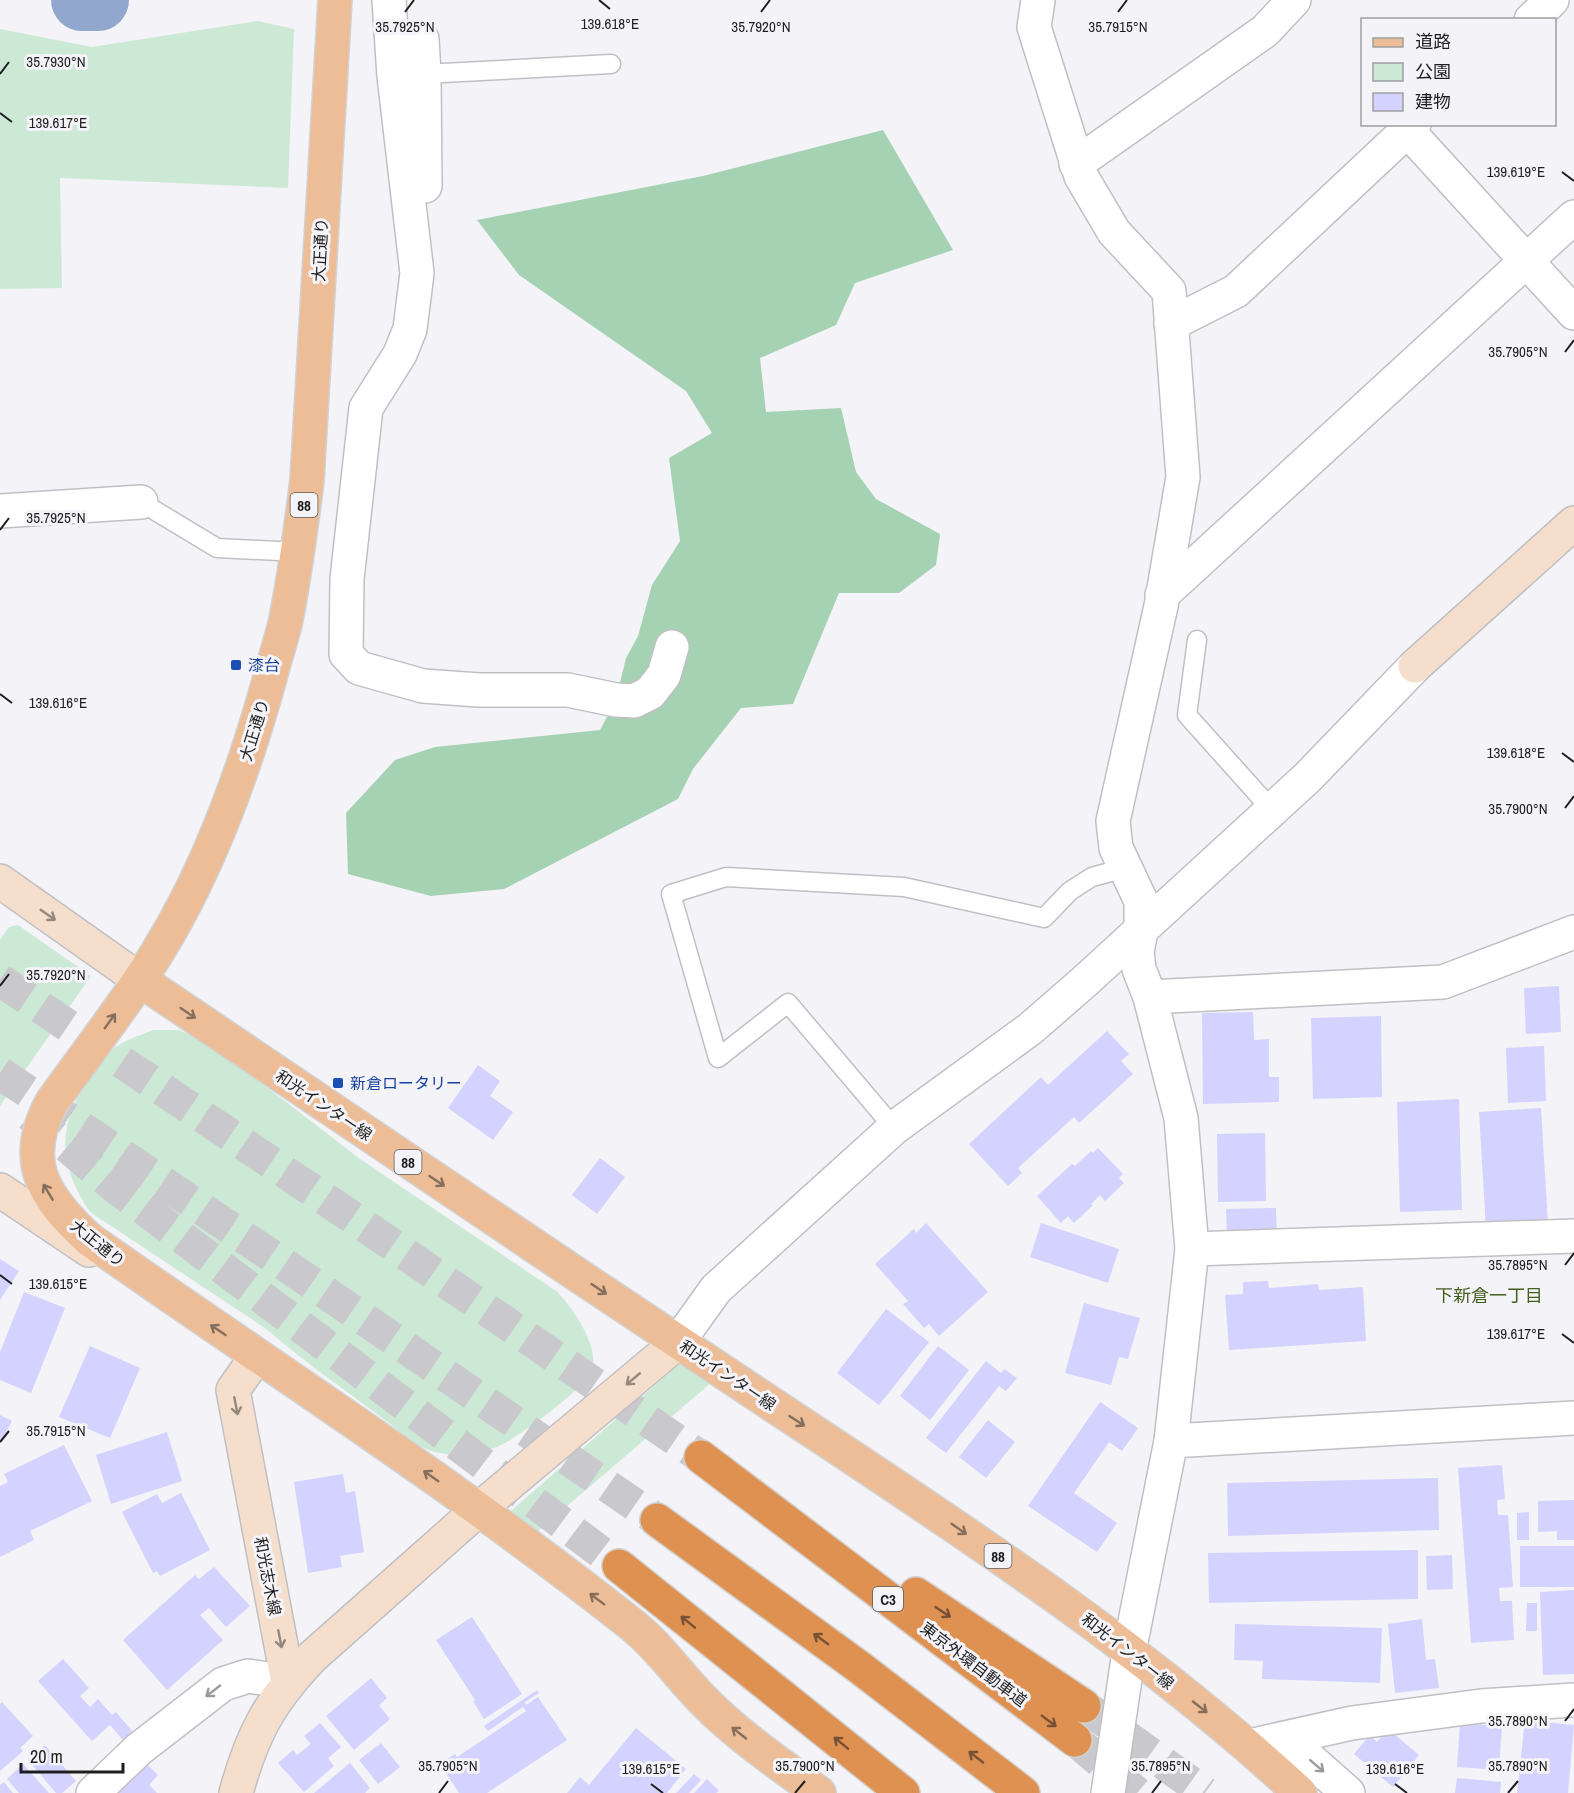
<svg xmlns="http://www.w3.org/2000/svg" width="1574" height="1793" font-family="'Archivo Narrow','Noto Sans JP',sans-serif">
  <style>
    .green { fill: #cce9d5 }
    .forest { fill: #a6d2b4 }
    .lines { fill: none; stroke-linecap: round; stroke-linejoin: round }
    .river { stroke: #91a7ce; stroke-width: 62 }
    .building { fill: #d4d2ff }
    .highway-tunnel { stroke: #c9c8cc; stroke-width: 33; stroke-dasharray: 33 16; stroke-linecap: butt }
    .lane-casing { stroke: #c0c0c4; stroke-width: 21 }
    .street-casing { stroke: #c0c0c4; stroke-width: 36 }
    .secondary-casing { stroke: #c0c0c4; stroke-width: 36 }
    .primary-casing { stroke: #d2d2d2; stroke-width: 36 }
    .highway-casing { stroke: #d2d2d2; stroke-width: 36 }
    .lane { stroke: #fff; stroke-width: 18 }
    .street { stroke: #fff; stroke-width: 33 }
    .secondary { stroke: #f5decb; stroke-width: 33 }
    .primary { stroke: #ecbd97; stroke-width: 33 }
    .highway { stroke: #df9151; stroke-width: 33 }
    .oneway { stroke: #94887e }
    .oneway2 { stroke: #856e5b }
    .oneway3 { stroke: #755236 }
    .oneway4 { stroke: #9a9a9a }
    .ticks { fill: none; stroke: #1e1e1f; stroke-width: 2 }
    .transit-dot { fill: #1a4fb4; stroke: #f4f3f7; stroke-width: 2 }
    .labels { text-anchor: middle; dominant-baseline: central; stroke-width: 6; stroke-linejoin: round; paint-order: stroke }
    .shield { fill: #f4f3f7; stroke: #5e5e60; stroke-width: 1.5 }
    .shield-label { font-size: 15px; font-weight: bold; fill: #1e1e1f }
    .street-label { font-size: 16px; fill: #1e1e1f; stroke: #f4f3f7 }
    .transit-label { font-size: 16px; fill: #164399; stroke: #f4f3f7; text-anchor: start }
    .neighbourhood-label { font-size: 18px; fill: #44601d; stroke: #f4f3f7 }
    .ticks-label { font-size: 15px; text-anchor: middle; fill: #1e1e1f; stroke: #f4f3f7; stroke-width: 6; stroke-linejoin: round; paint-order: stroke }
  </style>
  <rect width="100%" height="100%" fill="#f4f3f7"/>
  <g class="green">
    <polygon points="258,21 294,29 288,188 60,178 62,288 0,289 0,29 92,47"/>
    <polygon points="18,925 91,976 0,1106 0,940 9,927"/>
    <path d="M153,1030h26l22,10 24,15 135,104 196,132c16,15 44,56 36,79 -6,18 -77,70 -95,77 -20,7 -38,10 -58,6 -21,-4 -41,-24 -58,-36 -39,-29 -79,-57 -116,-89l-175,-116c-30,-44 -34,-83 -4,-129 7,-11 15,-24 26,-33 11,-10 28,-14 41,-20z"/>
    <polygon points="684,1360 712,1382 532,1536 505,1516"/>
  </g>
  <polygon class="forest" points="883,130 953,250 855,283 836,325 760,358 766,412 841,408 856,472 876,499 940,534 936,565 899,593 839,593 793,704 741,708 693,769 678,799 504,889 431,896 348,874 346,813 395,760 435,747 600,730 616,700 626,658 638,636 652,585 680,541 669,458 712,433 686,391 519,275 477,220 703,176"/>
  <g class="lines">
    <polyline class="river" points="82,0 98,0"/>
  </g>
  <g class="building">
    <polygon points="1559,986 1561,1032 1526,1034 1524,988"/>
    <polygon points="1253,1012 1254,1040 1269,1039 1269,1077 1279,1077 1279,1102 1203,1104 1202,1013"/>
    <polygon points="1381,1016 1382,1097 1313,1099 1311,1018"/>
    <polygon points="1107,1031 1129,1054 1121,1061 1133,1074 1079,1123 1074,1117 1018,1168 1022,1173 1008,1186 969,1144 1041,1077 1048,1085"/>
    <polygon points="1544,1046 1546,1101 1508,1103 1506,1048"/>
    <polygon points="478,1065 500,1081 490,1096 513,1112 493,1140 448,1108"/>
    <polygon points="1459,1099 1462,1210 1400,1212 1397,1102"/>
    <polygon points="1541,1108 1548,1225 1486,1228 1479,1112"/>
    <polygon points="1265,1133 1266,1201 1218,1202 1217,1134"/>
    <polygon points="1098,1148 1123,1174 1119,1178 1124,1183 1105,1201 1100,1195 1091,1204 1093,1205 1074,1223 1068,1216 1061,1223 1037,1196 1072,1164 1075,1166 1091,1151 1093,1153"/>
    <polygon points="600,1158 625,1177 597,1214 572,1195"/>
    <polygon points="1276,1208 1277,1241 1227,1241 1226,1209"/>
    <polygon points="926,1223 988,1292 939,1336 929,1324 924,1328 903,1304 908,1301 875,1264 914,1229 916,1233"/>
    <polygon points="1041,1223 1119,1249 1108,1283 1030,1257"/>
    <polygon points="0,1259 19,1271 0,1300"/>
    <polygon points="1268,1281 1269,1288 1318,1284 1319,1290 1363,1287 1366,1341 1229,1350 1225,1295 1243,1294 1243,1282"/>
    <polygon points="24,1292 65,1308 31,1393 0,1380 0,1352"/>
    <polygon points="1084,1303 1140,1318 1128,1359 1119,1357 1111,1385 1065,1373"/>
    <polygon points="886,1309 929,1342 879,1405 837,1373"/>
    <polygon points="90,1346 140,1368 110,1438 59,1417"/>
    <polygon points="938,1346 969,1370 930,1420 900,1396"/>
    <polygon points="986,1361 1001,1373 1004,1369 1017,1378 1006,1391 999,1386 946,1453 926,1438"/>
    <polygon points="1100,1402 1138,1428 1122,1451 1109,1442 1074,1493 1117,1523 1097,1552 1028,1506"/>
    <polygon points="0,1415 12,1421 0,1444"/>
    <polygon points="988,1420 1015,1442 986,1478 959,1457"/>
    <polygon points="167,1432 182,1481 111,1504 96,1455"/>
    <polygon points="64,1445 92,1501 30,1531 34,1540 0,1557 0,1486 8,1482 4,1474"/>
    <polygon points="1502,1465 1505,1499 1497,1500 1498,1515 1508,1515 1513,1587 1499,1588 1500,1601 1512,1601 1514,1640 1471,1643 1458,1468"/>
    <polygon points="343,1474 346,1493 355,1491 364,1552 340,1556 342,1567 308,1573 294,1482"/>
    <polygon points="1438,1478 1439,1530 1228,1536 1227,1483"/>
    <polygon points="181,1493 210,1550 160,1576 157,1571 153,1573 122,1512 157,1494 162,1503"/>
    <polygon points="1574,1500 1574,1540 1557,1540 1557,1531 1538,1532 1538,1501"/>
    <polygon points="1529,1512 1529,1540 1517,1540 1517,1513"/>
    <rect x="1520" y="1546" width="54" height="41"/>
    <polygon points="1418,1550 1418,1599 1209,1603 1208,1553"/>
    <polygon points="1452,1555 1453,1589 1427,1590 1426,1556"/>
    <polygon points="214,1567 250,1606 226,1627 209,1608 200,1615 223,1640 167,1690 123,1640 195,1575 199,1579"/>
    <polygon points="1574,1590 1574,1674 1543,1675 1540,1592"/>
    <polygon points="1527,1603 1537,1603 1537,1631 1526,1631"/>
    <polygon points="472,1617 522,1694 484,1719 473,1701 475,1700 436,1640"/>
    <polygon points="1422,1619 1426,1660 1435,1659 1439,1688 1395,1693 1388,1624"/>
    <polygon points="1235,1624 1382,1628 1380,1683 1262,1679 1263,1661 1234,1660"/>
    <polygon points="63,1659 89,1688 80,1696 90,1707 98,1699 112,1715 116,1712 132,1731 123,1740 110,1725 92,1741 38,1681"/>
    <polygon points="371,1678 387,1698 379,1705 390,1719 354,1750 326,1716"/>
    <polygon points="537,1690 539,1693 525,1702 526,1705 538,1697 567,1740 487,1793 459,1793 440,1764 455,1754 457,1757 526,1711 523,1707 488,1731 484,1726"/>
    <polygon points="2,1702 33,1736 20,1748 23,1751 0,1771 0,1704"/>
    <polygon points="1525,1720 1574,1725 1568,1793 1517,1793"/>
    <polygon points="320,1723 341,1747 328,1758 334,1766 304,1792 278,1763 293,1750 297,1755 311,1744 304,1736"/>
    <polygon points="1460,1723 1502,1726 1499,1770 1457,1767"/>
    <polygon points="636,1728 686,1769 667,1793 567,1793 580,1777 589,1785"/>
    <polygon points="1388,1729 1419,1755 1393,1787 1354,1754 1370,1735 1377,1742"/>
    <polygon points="381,1743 400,1767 378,1784 359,1760"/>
    <polygon points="45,1745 76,1781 62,1793 56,1793 28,1760"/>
    <polygon points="350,1763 370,1788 365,1793 314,1793"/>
    <polygon points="23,1764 49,1793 19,1793 7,1779"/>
    <polygon points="147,1764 158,1775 149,1785 157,1793 117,1793"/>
    <polygon points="694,1774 701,1780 689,1793 676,1793"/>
    <polygon points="1457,1778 1501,1782 1500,1793 1455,1793"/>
    <polygon points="707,1779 719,1791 716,1793 694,1793"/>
    <polygon points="4,1782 13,1793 0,1793 0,1785"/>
  </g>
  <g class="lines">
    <g class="highway-tunnel">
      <polyline points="0,980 343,1211 701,1457"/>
      <polyline points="0,1073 297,1273 657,1520"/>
      <polyline points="30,1115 115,1187 619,1566"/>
      <polyline points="1084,1706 1205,1793"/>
      <polyline points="1075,1740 1137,1793"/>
    </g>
    <g class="lane-casing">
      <g id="lane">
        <polyline points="424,74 611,64"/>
        <polyline points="154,510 217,548 298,552"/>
        <polyline points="1197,640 1187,715 1272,810"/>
        <polyline points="894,1128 788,1003 718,1058 671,894 726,877 904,887 1044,918 1070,891 1092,877 1125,868"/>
      </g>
    </g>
    <g class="street-casing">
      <g id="street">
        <polyline points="389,0 394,76 417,273 410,329 400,354 366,408 347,579 346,654 359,668 423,686 479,690 568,690 616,700 634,701 650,693 664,675 672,647"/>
        <polyline points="1038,0 1034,27 1081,176 1114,232 1169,291 1183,477 1161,606 1113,821 1116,848 1141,901 1141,931 1137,952 1139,969 1150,997 1181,1118 1192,1249 1171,1441 1129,1652 1108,1793"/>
        <polyline points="1531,20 1552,0"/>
        <polyline points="422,39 424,74 425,186"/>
        <polyline points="1407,130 1574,313"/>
        <polyline points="1076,164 1265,31 1294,0"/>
        <polyline points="1171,324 1236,291 1414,124"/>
        <polyline points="0,511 141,502"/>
        <polyline points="1162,595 1574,217"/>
        <polyline points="1150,997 1443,982 1574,932"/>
        <polyline points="1192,1249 1574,1236"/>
        <polyline points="678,1342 716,1289 894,1128 1030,1029 1084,982 1308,777 1415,666"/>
        <polyline points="1171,1441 1574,1418"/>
        <polyline points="1287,1739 1348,1793"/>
        <polyline points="1249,1746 1352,1723 1481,1706 1574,1700"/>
        <polyline points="93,1793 139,1749 223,1684 248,1676 288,1682"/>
      </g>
    </g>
    <g class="secondary-casing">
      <g id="secondary">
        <polyline points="1415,666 1574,523"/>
        <polyline points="0,881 140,980"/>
        <polyline points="0,1190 89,1250"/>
        <polyline points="257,1356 233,1390 288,1682"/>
        <path d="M236,1793c16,-59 34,-92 76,-136l167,-148 199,-167"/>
      </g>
    </g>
    <g class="primary-casing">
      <g id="primary">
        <path d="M335,0l-28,480c-6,48 -12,96 -22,144 -5,19 -11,38 -16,57 -23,83 -52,165 -94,241 -35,64 -81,121 -123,180 -33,60 -7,97 38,138 181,127 368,247 541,384 28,22 48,52 73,77 34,35 76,63 115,92"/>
        <path d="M140,980c196,133 393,266 591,397 195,130 396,256 569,416"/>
      </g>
    </g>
    <g class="highway-casing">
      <g id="highway">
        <polyline points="701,1457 1075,1740"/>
        <polyline points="657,1520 859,1667 1023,1793"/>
        <polyline points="619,1566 903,1793"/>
        <polyline points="916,1594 1084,1706"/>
      </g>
    </g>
    <use href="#lane" class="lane"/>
    <use href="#street" class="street"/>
    <use href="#secondary" class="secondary"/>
    <use href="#primary" class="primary"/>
    <use href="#highway" class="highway"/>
  </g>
  <defs><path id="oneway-shaft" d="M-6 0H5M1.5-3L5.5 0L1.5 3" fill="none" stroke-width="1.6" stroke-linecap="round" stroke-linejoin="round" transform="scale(1.5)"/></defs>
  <g class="oneway">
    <use href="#oneway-shaft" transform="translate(48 915) rotate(35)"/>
    <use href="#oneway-shaft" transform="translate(633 1379) rotate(140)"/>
    <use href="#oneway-shaft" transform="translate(236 1406) rotate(79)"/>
    <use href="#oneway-shaft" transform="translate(280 1639) rotate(79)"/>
  </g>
  <g class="oneway2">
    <use href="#oneway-shaft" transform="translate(188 1013) rotate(34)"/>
    <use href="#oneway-shaft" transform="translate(110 1021) rotate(-54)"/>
    <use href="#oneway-shaft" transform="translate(437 1181) rotate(34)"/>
    <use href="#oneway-shaft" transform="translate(48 1192) rotate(-121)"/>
    <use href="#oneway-shaft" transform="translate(599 1289) rotate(34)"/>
    <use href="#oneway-shaft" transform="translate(218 1330) rotate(-146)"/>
    <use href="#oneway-shaft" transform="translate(797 1421) rotate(33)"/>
    <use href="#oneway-shaft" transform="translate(431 1476) rotate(-145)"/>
    <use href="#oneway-shaft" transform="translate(959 1529) rotate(35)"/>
    <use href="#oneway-shaft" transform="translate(597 1599) rotate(-143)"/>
    <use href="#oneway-shaft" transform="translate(1200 1707) rotate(38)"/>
    <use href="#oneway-shaft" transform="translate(739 1733) rotate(-142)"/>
  </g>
  <g class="oneway3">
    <use href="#oneway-shaft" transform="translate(943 1612) rotate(34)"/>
    <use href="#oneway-shaft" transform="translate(688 1622) rotate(-141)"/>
    <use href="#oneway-shaft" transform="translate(821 1639) rotate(-144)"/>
    <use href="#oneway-shaft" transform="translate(1049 1721) rotate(37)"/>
    <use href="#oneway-shaft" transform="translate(841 1743) rotate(-141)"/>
    <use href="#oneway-shaft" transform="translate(976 1757) rotate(-142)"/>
  </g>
  <g class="oneway4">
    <use href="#oneway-shaft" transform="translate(213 1691) rotate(142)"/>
    <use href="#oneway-shaft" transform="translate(1317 1766) rotate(41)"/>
  </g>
  <path class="ticks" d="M599,0l11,9M405,12l9,-12M761,12l9,-12M1118,12l9,-12M0,74l9,-12M0,113l12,9M1562,172l12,9M1565,352l9,-12M0,530l9,-12M0,694l12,9M1562,753l12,9M1565,808l9,-12M0,986l9,-12M1565,1265l9,-12M0,1275l12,9M1562,1334l12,9M0,1442l9,-11M1565,1721l9,-12M651,1784l12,9M1395,1784l12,9M439,1793l9,-12M795,1793l10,-12M1152,1793l9,-12M1508,1793l10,-12"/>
  <g class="transit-dot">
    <rect x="230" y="659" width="12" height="12" rx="3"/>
    <rect x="332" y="1077" width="12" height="12" rx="3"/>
  </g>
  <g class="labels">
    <g class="shield">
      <rect x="290.5" y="493" width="27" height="24" rx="4.5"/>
      <rect x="394.5" y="1150" width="27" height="24" rx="4.5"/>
      <rect x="984.5" y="1544" width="27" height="24" rx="4.5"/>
      <rect x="873" y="1587" width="30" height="24" rx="4.5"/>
    </g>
    <g class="shield-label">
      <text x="304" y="505">88</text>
      <text x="408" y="1162">88</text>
      <text x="998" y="1556">88</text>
      <text x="888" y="1599">C3</text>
    </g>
    <g class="street-label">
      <text transform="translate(320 250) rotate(-87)">大正通り</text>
      <text transform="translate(254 730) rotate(-73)">大正通り</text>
      <text transform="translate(324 1105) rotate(34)">和光インター線</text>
      <text transform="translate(98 1243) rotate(39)">大正通り</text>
      <text transform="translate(728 1375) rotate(34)">和光インター線</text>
      <text transform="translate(268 1576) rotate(79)">和光志木線</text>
      <text transform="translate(1128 1651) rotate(38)">和光インター線</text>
      <text transform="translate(974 1664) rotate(37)">東京外環自動車道</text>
    </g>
    <g class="transit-label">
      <text x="248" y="665">漆台</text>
      <text x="350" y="1083">新倉ロータリー</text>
    </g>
    <g class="neighbourhood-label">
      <text x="1489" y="1295">下新倉一丁目</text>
    </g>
  </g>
  <g class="ticks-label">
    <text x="610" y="29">139.618°E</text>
    <text x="405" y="32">35.7925°N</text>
    <text x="761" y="32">35.7920°N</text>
    <text x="1118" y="32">35.7915°N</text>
    <text x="56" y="67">35.7930°N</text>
    <text x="58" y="128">139.617°E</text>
    <text x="1516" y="177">139.619°E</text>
    <text x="1518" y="357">35.7905°N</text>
    <text x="56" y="523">35.7925°N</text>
    <text x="58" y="708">139.616°E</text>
    <text x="1516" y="758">139.618°E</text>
    <text x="1518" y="814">35.7900°N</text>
    <text x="56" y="980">35.7920°N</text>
    <text x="1518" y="1270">35.7895°N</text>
    <text x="58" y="1289">139.615°E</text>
    <text x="1516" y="1339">139.617°E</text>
    <text x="56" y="1436">35.7915°N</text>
    <text x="1518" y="1726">35.7890°N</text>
    <text x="448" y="1771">35.7905°N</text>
    <text x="805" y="1771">35.7900°N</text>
    <text x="1161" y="1771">35.7895°N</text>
    <text x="1518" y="1771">35.7890°N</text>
    <text x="651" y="1774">139.615°E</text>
    <text x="1395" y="1774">139.616°E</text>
  </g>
  <rect x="1361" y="18" width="195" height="108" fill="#f4f3f7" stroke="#9e9ea1" stroke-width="1.5"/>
  <rect x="1373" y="38" width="30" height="9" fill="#ecbd97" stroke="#9e9ea1" stroke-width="1.5"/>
  <text x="1415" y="48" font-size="18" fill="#1e1e1f">道路</text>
  <rect x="1373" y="63" width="30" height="18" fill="#cce9d5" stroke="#9e9ea1" stroke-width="1.5"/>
  <text x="1415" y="78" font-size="18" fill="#1e1e1f">公園</text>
  <rect x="1373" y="93" width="30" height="18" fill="#d4d2ff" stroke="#9e9ea1" stroke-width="1.5"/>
  <text x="1415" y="108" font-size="18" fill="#1e1e1f">建物</text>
  <path d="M21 1763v9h102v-9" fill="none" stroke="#1e1e1f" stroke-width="3"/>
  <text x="30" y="1763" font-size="18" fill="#1e1e1f" stroke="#f4f3f7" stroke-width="4.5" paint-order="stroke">20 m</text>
</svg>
